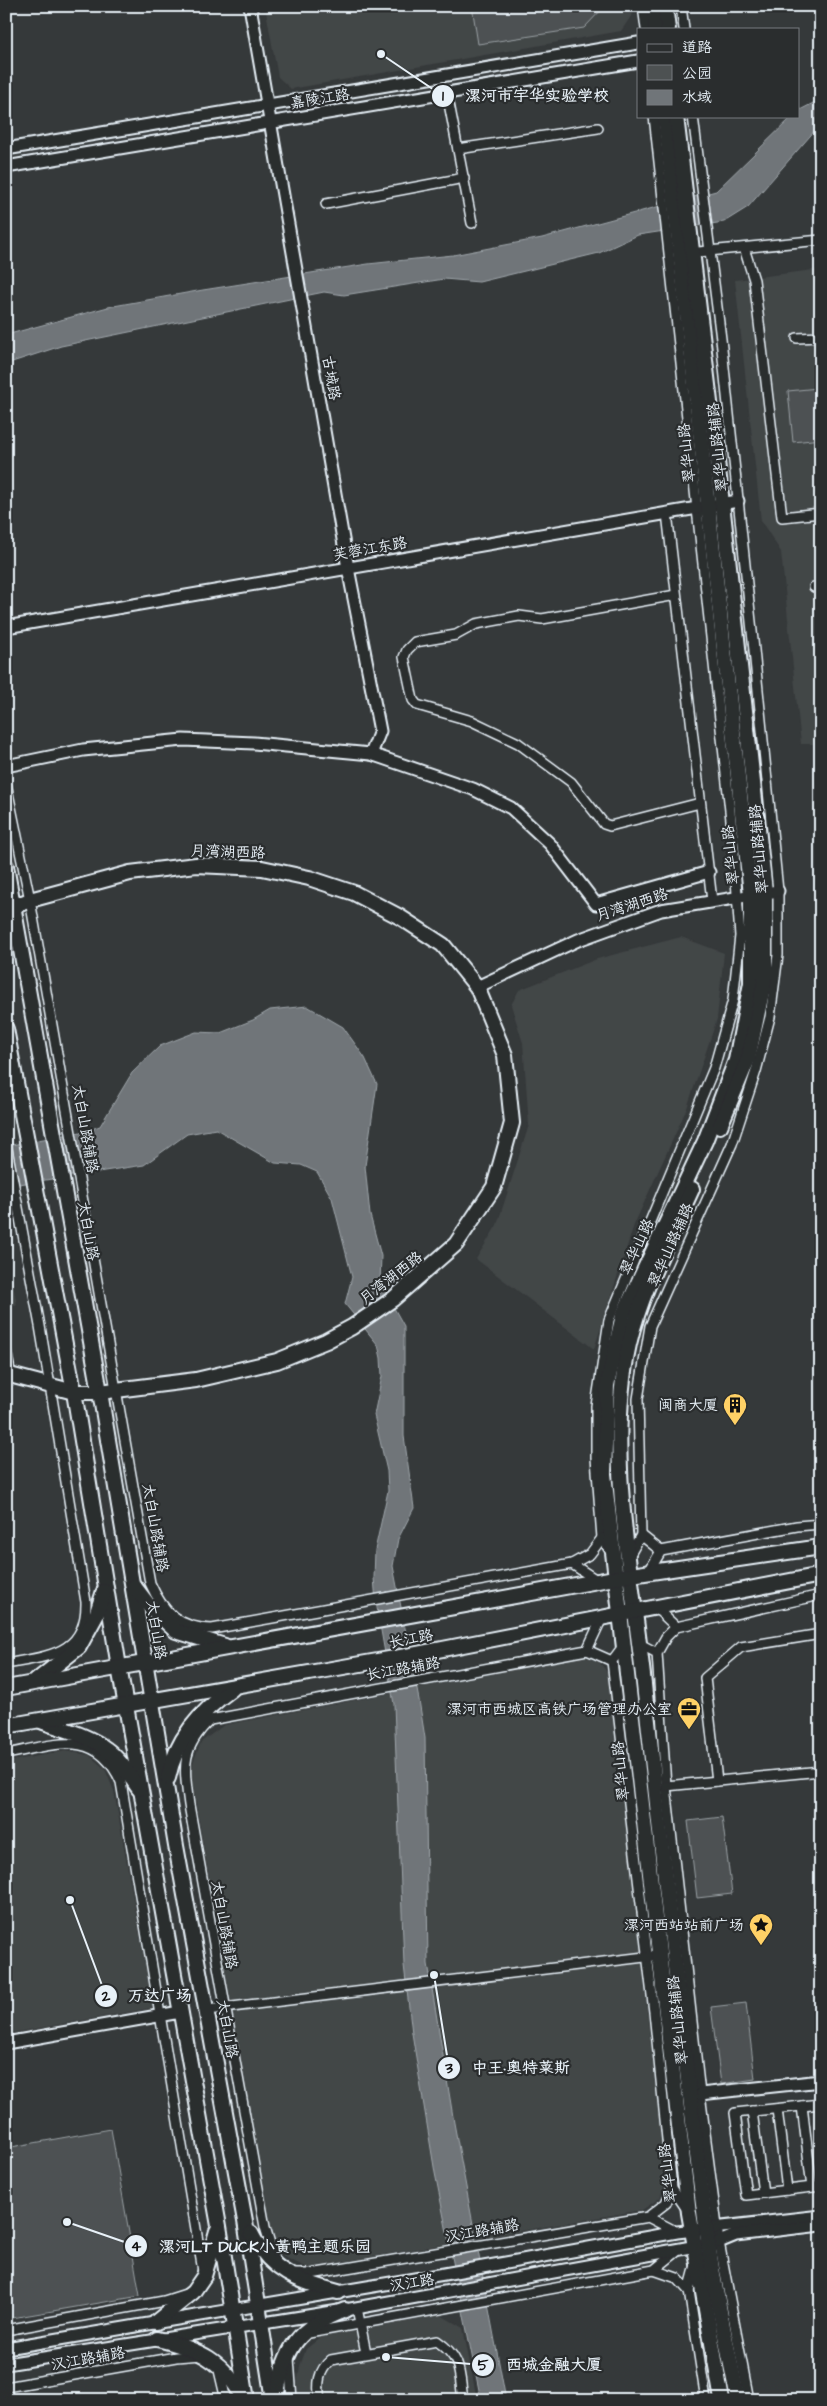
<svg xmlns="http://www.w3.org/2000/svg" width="827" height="2406" font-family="'Architects Daughter','LXGW WenKai TC',sans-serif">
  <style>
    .built { fill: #424647 }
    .green { fill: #4d5152; stroke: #9aa1a5 }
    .water { fill: #707579; stroke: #a0a7ac }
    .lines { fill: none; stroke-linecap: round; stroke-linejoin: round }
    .minor-casing { stroke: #e8f1f8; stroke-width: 12 }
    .tertiary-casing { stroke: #e8f1f8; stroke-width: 15 }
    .secondary-casing { stroke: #e8f1f8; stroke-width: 18 }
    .minor { stroke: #2a2d2e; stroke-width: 9 }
    .tertiary { stroke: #2a2d2e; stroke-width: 11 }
    .secondary { stroke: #2a2d2e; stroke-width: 14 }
    .labels { text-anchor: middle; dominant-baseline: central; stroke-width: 4.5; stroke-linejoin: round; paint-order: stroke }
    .street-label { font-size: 15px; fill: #e8f1f8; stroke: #2a2d2e }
    .poi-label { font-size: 15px; fill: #e8f1f8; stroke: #2a2d2e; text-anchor: end }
    .leader { fill: none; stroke: #e8f1f8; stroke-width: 2 }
    .callout-dot { fill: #e8f1f8; stroke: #2a2d2e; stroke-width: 2 }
    .mark-label { font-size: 15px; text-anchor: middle; font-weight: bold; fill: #111 }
    .callout-label { font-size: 16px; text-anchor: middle; font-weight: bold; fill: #e8f1f8; stroke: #2a2d2e; stroke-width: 4.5; stroke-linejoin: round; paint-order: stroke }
  </style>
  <rect width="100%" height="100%" fill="#35393a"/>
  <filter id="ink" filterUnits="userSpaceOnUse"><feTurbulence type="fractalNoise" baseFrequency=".02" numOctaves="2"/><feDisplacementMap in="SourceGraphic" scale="10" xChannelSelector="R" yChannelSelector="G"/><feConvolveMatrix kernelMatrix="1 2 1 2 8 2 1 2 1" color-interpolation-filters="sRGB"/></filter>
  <g filter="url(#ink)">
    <g class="built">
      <polygon points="265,6 633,6 634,12 621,31 291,89 278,77"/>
      <polygon points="821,269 821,744 801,744 781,552 761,521 735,280"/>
      <polygon points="681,937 724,953 717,1019 687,1108 634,1225 594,1349 476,1259 497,1225 529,1125 523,1043 511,1005 519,990 597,959"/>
      <polygon points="6,1247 17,1305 6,1307"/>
      <polygon points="583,1656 599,1662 610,1675 666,2181 660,2198 642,2210 308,2268 284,2257 270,2230 190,1770 201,1742 224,1725"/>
      <polygon points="65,1751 89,1755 105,1769 114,1791 153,2008 6,2034 6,1762"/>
      <polygon points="434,2311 463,2328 477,2400 299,2400 296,2388 300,2366 306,2349 326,2333"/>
    </g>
    <g class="green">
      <polygon points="472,6 605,6 584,28 478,44"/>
      <polygon points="818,388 821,439 793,442 788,391"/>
      <polygon points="722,1817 732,1894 697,1898 688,1821"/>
      <polygon points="746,2003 755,2079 721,2084 711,2007"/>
      <polygon points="111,2129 140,2296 6,2319 6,2148"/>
    </g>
    <g class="water">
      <polygon points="821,99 821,128 817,128 748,207 724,222 638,235 599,253 479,282 444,279 344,295 324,292 61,346 6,364 6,335 108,307 203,290 368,264 453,255 542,238 716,191 793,116 798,116 798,111"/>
      <polygon points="307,1006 343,1027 365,1058 377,1084 365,1166 370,1215 381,1256 380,1283 404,1326 404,1436 414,1508 398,1539 393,1566 419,1700 425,1738 428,1964 454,2123 506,2400 481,2400 435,2173 412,2033 404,1965 394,1704 376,1602 374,1578 375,1550 388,1491 387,1471 374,1415 382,1376 381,1358 378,1345 345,1304 352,1277 332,1198 317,1172 301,1165 275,1163 216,1129 187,1134 144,1165 6,1186 6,1146 86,1131 100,1126 132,1073 160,1046 196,1032 220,1033 253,1020 270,1010"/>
    </g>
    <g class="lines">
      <g class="minor-casing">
        <g id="minor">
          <polyline points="643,6 646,29"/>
          <polyline points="681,6 684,29"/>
          <polyline points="447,93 472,223"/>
          <polyline points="458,149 598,128"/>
          <polyline points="326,204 464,178"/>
          <polyline points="744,248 754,280 782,517 821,513"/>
          <polyline points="688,253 821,240"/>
          <polyline points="797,338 821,337"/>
          <polyline points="667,513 712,901"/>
          <polyline points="814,587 821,586"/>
          <polyline points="676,595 542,619 519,616 476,624 456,635 415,642 407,650 404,657 413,700 417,705 472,721 518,743 571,782 604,824 610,826 700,803"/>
          <path d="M6,783l24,117 120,683c13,29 28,45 62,46l360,-65 26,17"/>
          <path d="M6,1143l34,183 46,276c1,53 -38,54 -80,62"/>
          <polyline points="6,1350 11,1376"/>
          <polyline points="641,1535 661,1551"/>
          <polyline points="610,1551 602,1538 596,1458 596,1406 609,1320 714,1068 733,1000 740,936 733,838 654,116"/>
          <polyline points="629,1556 641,1535 638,1399 650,1326 732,1144 756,1071 770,1017 778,955 778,891 754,650 721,339 693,116"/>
          <polyline points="572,1564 590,1554 602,1538"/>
          <polyline points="648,1573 661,1551 797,1526 821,1524"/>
          <polyline points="656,1608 676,1627 821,1595"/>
          <polyline points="640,1644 657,1653 666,1786 700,2094 719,2242 749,2400"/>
          <polyline points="624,1645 612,1661 654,2012 672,2188 686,2208"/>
          <polyline points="587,1650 612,1661"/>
          <polyline points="657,1653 666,1637 676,1627"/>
          <path d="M6,1754c48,-9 91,-27 115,28l82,489"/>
          <polyline points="717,1781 705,1678 741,1647 821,1634"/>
          <polyline points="666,1786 821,1771"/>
          <polyline points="207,2010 653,1956"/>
          <polyline points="821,2104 735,2113 746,2195 821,2186"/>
          <polyline points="802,2106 812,2187"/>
          <polyline points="777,2109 787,2190"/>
          <polyline points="752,2111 763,2193"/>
          <polyline points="648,2217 666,2203 672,2188"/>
          <path d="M276,2263l-11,-36 -76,-422c-5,-38 -9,-56 21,-85l377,-70 15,-32"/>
          <polyline points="696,2265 689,2291 706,2400"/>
          <polyline points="654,2270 677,2278 689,2291"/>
          <polyline points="293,2274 311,2274 648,2217 677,2232"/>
          <polyline points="357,2308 366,2353"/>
          <polyline points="6,2330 164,2301 186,2294"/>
          <polyline points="309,2333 654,2270 680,2249"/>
          <polyline points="289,2358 292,2400"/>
          <polyline points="218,2366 226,2400"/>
          <polyline points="6,2387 176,2357 201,2355"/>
          <path d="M320,2400c-3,-16 -2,-29 11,-40l106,-19c25,17 22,31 26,59"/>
        </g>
      </g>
      <g class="tertiary-casing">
        <g id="tertiary">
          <polyline points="250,6 348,568 380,731 371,754"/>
          <polyline points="6,149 638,43"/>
          <polyline points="6,167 638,61"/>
          <polyline points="6,627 738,501"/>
          <polyline points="6,766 83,750 183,740 254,743 371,754 473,789 511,808 550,844 596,904 709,872"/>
          <polyline points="477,987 578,940 661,910 778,891"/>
          <polyline points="6,2043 180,2012"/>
          <polyline points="700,2094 821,2081"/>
          <polyline points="6,2348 444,2274 677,2232 821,2216"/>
          <polyline points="6,2364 345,2310 719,2242 736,2235 821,2225"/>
        </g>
      </g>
      <g class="secondary-casing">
        <g id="secondary">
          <polyline points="654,6 656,29"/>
          <polyline points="665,6 668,29"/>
          <polyline points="665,116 751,894 751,983 736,1060 705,1141 623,1315 607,1385 604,1474 689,2213 722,2400"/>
          <polyline points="676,116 722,503 765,891 765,978 748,1059 720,1126"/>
          <polyline points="6,866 100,1392 176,1846 245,2221 273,2400"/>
          <polyline points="6,1029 74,1392 119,1667 219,2226 247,2400"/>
          <path d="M692,1189c-22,49 -51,102 -63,155 -25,112 5,238 16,350 20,183 39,366 63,548 7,53 20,105 30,158"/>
          <polyline points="6,1374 74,1392 100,1392 196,1380 277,1361 326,1341 352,1327 393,1299 456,1244 494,1187 512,1123 505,1055 477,987 443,945 400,917 354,893 309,878 262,868 196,865 130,873 30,900 7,909"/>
          <polyline points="134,1586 150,1607 176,1631 225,1646"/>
          <polyline points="36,1681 79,1647 96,1616 104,1591"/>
          <polyline points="6,1688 631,1575 821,1547"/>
          <path d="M41,1721c21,8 47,14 65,28 14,10 23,26 33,40"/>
          <polyline points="6,1726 412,1655 821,1575"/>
          <path d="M168,1778c8,-39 32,-66 64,-89"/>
          <path d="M251,2233c19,39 47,48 87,59"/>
          <polyline points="156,2322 193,2292 204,2276 217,2231"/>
          <path d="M157,2339c42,10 67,21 87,61"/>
          <path d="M276,2397c10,-51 21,-69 69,-87"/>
        </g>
      </g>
      <use href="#minor" class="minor"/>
      <use href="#tertiary" class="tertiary"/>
      <use href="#secondary" class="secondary"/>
    </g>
  </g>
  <defs>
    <g id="building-pin" transform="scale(1.25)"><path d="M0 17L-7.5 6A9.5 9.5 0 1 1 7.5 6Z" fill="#ffd166" stroke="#2a2d2e"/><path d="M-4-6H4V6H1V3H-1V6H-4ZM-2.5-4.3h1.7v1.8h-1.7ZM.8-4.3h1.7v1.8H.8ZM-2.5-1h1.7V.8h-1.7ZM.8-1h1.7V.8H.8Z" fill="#111"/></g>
    <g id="office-pin" transform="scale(1.25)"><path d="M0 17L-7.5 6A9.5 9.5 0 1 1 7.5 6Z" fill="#ffd166" stroke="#2a2d2e"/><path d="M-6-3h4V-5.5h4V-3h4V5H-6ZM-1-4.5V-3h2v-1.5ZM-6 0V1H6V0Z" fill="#111"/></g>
    <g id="sight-pin" transform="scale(1.25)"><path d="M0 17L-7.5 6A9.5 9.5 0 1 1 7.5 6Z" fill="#ffd166" stroke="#2a2d2e"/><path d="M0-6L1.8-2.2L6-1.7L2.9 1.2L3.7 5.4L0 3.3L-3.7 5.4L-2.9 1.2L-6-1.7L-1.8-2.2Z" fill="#111"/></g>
  </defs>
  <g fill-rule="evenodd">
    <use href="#building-pin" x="735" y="1405"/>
    <use href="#office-pin" x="689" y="1709"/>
    <use href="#sight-pin" x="761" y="1925"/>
  </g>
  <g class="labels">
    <g class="street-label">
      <text transform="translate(320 99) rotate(-9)">嘉陵江路</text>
      <text transform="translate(331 378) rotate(80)">古城路</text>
      <text transform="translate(718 447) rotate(-96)">翠华山路辅路</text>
      <text transform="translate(687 453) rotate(-96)">翠华山路</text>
      <text transform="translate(370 549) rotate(-10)">芙蓉江东路</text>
      <text transform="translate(759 849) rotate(-95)">翠华山路辅路</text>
      <text transform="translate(228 852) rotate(2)">月湾湖西路</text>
      <text transform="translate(731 855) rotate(-96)">翠华山路</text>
      <text transform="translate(632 905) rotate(-18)">月湾湖西路</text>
      <text transform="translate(85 1129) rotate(80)">太白山路辅路</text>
      <text transform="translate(88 1231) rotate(80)">太白山路</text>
      <text transform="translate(671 1245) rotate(-66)">翠华山路辅路</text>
      <text transform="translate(637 1247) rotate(-65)">翠华山路</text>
      <text transform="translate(391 1278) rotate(-38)">月湾湖西路</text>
      <text transform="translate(155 1528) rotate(80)">太白山路辅路</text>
      <text transform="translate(156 1630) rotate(81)">太白山路</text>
      <text transform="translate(411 1639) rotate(-11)">长江路</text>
      <text transform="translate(403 1669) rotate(-10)">长江路辅路</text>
      <text transform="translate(621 1771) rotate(-96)">翠华山路</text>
      <text transform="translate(224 1925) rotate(80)">太白山路辅路</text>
      <text transform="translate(678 2020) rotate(-96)">翠华山路辅路</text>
      <text transform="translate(227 2029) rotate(80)">太白山路</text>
      <text transform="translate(668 2173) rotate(-97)">翠华山路</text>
      <text transform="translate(482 2231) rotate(-10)">汉江路辅路</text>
      <text transform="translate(412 2283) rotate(-10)">汉江路</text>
      <text transform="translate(88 2359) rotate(-10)">汉江路辅路</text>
    </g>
    <g class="poi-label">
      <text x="718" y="1405">闽商大厦</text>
      <text x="672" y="1709">漯河市西城区高铁广场管理办公室</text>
      <text x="744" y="1925">漯河西站站前广场</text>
    </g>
  </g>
  <path class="leader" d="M381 54L443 96M70 1900L106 1996M434 1975L449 2068M67 2222L136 2246M386 2357L483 2365"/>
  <g class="callout-dot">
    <circle cx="381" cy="54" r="5"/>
    <circle cx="70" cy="1900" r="5"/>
    <circle cx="434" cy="1975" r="5"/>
    <circle cx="67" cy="2222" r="5"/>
    <circle cx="386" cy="2357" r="5"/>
    <circle cx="443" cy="96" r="12"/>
    <circle cx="106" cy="1996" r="12"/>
    <circle cx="449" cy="2068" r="12"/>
    <circle cx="136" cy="2246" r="12"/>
    <circle cx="483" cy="2365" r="12"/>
  </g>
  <g class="mark-label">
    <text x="443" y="101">1</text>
    <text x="106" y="2001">2</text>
    <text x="449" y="2073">3</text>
    <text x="136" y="2251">4</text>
    <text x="483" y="2370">5</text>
  </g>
  <g class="callout-label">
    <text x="537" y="101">漯河市宇华实验学校</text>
    <text x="160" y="2001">万达广场</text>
    <text x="521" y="2073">中王·奥特莱斯</text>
    <text x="265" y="2252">漯河LT DUCK小黄鸭主题乐园</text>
    <text x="554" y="2370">西城金融大厦</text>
  </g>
  <rect width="827" height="2406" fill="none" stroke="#2a2d2e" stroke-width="25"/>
  <rect x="12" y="12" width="802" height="2381" fill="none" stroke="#e8f1f8" stroke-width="2" filter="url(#ink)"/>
  <rect x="637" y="28" width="162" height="90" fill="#2a2d2e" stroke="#767b7f"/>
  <rect x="647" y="44" width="25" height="8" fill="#2a2d2e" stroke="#767b7f"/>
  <text x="682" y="52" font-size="15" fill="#e8f1f8">道路</text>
  <rect x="647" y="65" width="25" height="15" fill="#4d5152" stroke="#767b7f"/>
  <text x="682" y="78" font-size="15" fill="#e8f1f8">公园</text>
  <rect x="647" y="90" width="25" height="15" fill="#707579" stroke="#767b7f"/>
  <text x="682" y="102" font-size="15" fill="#e8f1f8">水域</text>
</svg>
